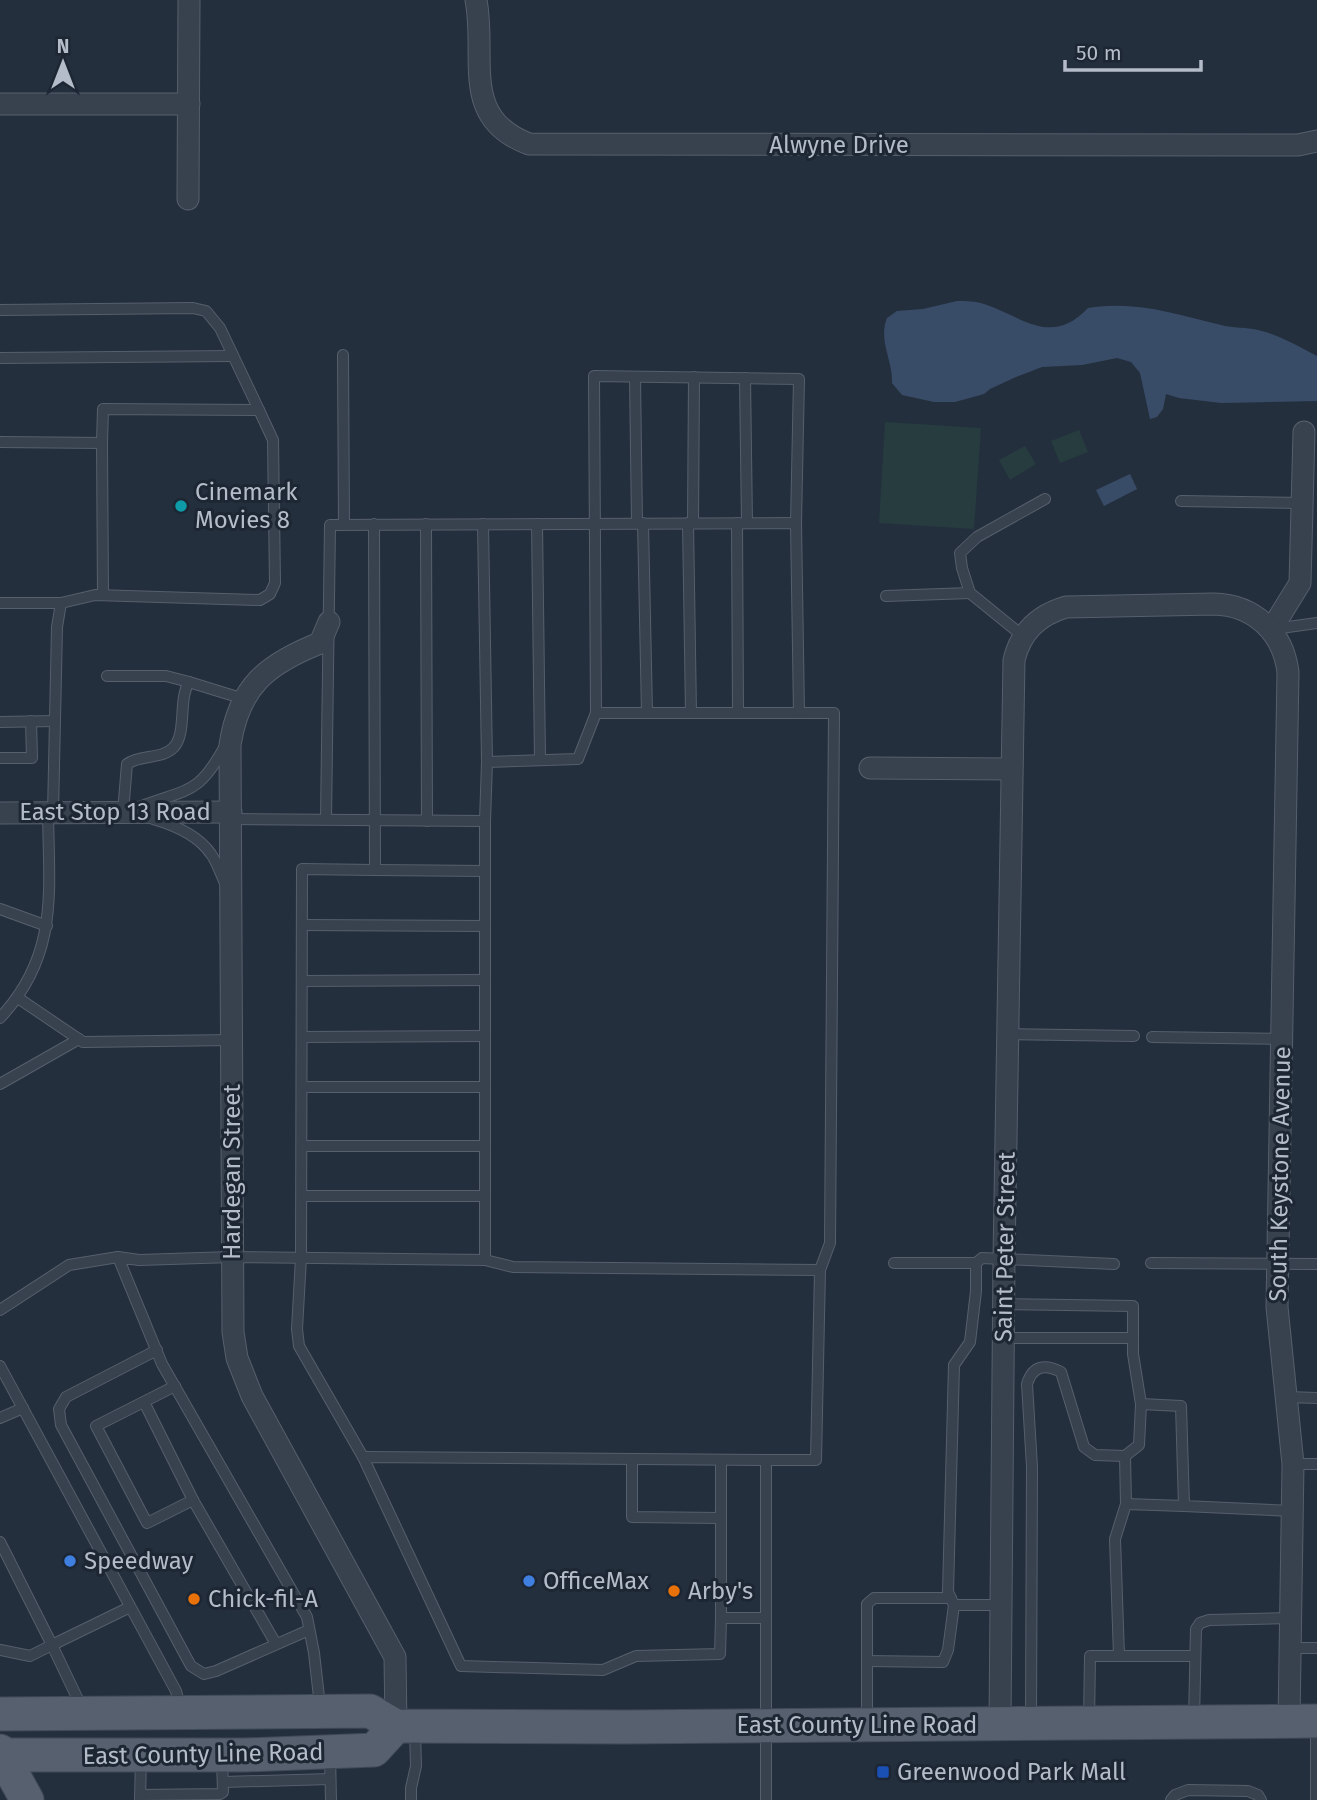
<svg xmlns="http://www.w3.org/2000/svg" width="1317" height="1800" font-family="'Fira Sans',sans-serif">
  <style>
    .green { fill: #263c3f }
    .water { fill: #394c67 }
    .lines { fill: none; stroke-linecap: round; stroke-linejoin: round }
    .lane-casing { stroke: #565f6c; stroke-width: 12 }
    .street-casing { stroke: #565f6c; stroke-width: 23 }
    .primary-casing { stroke: #414a57; stroke-width: 35 }
    .lane { stroke: #38414e; stroke-width: 10 }
    .street { stroke: #38414e; stroke-width: 21 }
    .primary { stroke: #56606e; stroke-width: 33 }
    .culture-dot { fill: #0f9aa8; stroke: #1d2633; stroke-width: 2.5 }
    .shop-dot { fill: #3f7fe0; stroke: #1d2633; stroke-width: 2.5 }
    .food-dot { fill: #e8710a; stroke: #1d2633; stroke-width: 2.5 }
    .transit-dot { fill: #1a4fb4; stroke: #1d2633; stroke-width: 2.5 }
    .labels { text-anchor: middle; dominant-baseline: central; stroke-width: 6; stroke-linejoin: round; paint-order: stroke }
    .street-label { font-size: 24px; fill: #b4bcc9; stroke: #1d2633 }
    .poi-label { font-size: 24px; fill: #b4bcc9; stroke: #1d2633; text-anchor: start }
  </style>
  <rect width="100%" height="100%" fill="#242f3e"/>
  <g class="green">
    <polygon points="885,422 981,428 974,529 879,523"/>
    <polygon points="1079,430 1088,452 1060,463 1051,441"/>
    <polygon points="1025,446 1036,464 1010,480 999,460"/>
  </g>
  <g class="water">
    <path d="M957,301c10,0 18,0 27,3 39,13 67,43 104,4 46,-8 89,6 133,17 10,3 21,2 32,4 23,4 43,16 64,27v45l-96,2 -42,-5 -13,-4 -3,15 -6,8 -7,2 -10,-46 -9,-11 -14,-4 -35,7 -40,2 -26,10 -26,12 -6,5 -29,8h-21l-32,-7 -10,-12c1,-23 -14,-42 -5,-65l10,-7 26,-2z"/>
    <polygon points="1130,474 1137,489 1104,506 1096,490"/>
  </g>
  <g class="lines">
    <g class="lane-casing">
      <g id="lane">
        <polyline points="0,310 193,308 206,311 220,328 259,410"/>
        <polyline points="343,355 344,525"/>
        <polyline points="0,358 233,356"/>
        <polyline points="635,377 637,523"/>
        <polyline points="745,378 747,523"/>
        <polyline points="0,442 102,443 103,409 259,410 273,440 275,583 270,594 260,600 95,595 61,603 57,627 53,813"/>
        <polyline points="102,443 103,595"/>
        <polyline points="1181,501 1303,503"/>
        <polyline points="643,523 647,713"/>
        <polyline points="688,523 691,713"/>
        <polyline points="693,523 694,377"/>
        <polyline points="737,523 738,713"/>
        <polyline points="426,524 427,821"/>
        <polyline points="483,524 487,762"/>
        <polyline points="537,524 540,760"/>
        <polyline points="886,596 970,593"/>
        <polyline points="0,603 61,603"/>
        <polyline points="1274,629 1317,623"/>
        <polyline points="1023,636 970,593 962,568 960,553 977,537 1045,499"/>
        <polyline points="107,676 166,676 189,682"/>
        <polyline points="596,713 594,376 799,379 796,523"/>
        <polyline points="0,722 55,721"/>
        <polyline points="0,758 32,758 31,721"/>
        <path d="M139,807c50,-19 60,-12 87,-63"/>
        <path d="M123,812l4,-48c14,-10 35,-4 47,-17 13,-15 4,-47 15,-65l55,17"/>
        <path d="M153,819c21,6 45,16 58,35 6,8 10,21 15,31"/>
        <polyline points="231,819 485,821 487,762 578,759 596,713 834,713 830,1243 820,1270 816,1460 766,1460 766,1800"/>
        <polyline points="326,819 330,525 796,523 799,713"/>
        <polyline points="485,821 485,1260"/>
        <polyline points="375,870 485,871"/>
        <polyline points="0,909 47,926"/>
        <polyline points="302,925 485,926"/>
        <polyline points="302,981 485,980"/>
        <polyline points="18,998 83,1042 232,1040"/>
        <path d="M0,1018c59,-63 49,-126 48,-205"/>
        <polyline points="1008,1034 1134,1036"/>
        <polyline points="302,1037 485,1036"/>
        <polyline points="1152,1037 1282,1039"/>
        <polyline points="0,1084 79,1039"/>
        <polyline points="302,1087 485,1087"/>
        <polyline points="302,1146 485,1146"/>
        <polyline points="302,1196 485,1196"/>
        <polyline points="894,1263 976,1263"/>
        <polyline points="1151,1263 1317,1264"/>
        <polyline points="1004,1304 1133,1306 1133,1354 1141,1404 1181,1406 1184,1506 1293,1511"/>
        <polyline points="0,1310 69,1265 118,1257"/>
        <polyline points="1003,1338 1133,1338"/>
        <polyline points="157,1350 66,1397 59,1409 61,1425 191,1666 204,1674 216,1671 309,1630"/>
        <polyline points="0,1366 176,1691 181,1710"/>
        <polyline points="175,1386 96,1426 147,1523 193,1500 276,1644"/>
        <polyline points="1287,1397 1317,1398"/>
        <polyline points="144,1402 193,1500"/>
        <polyline points="0,1418 23,1408"/>
        <polyline points="363,1457 299,1346 297,1329 301,1258 302,869 375,870 374,524"/>
        <polyline points="632,1460 632,1517 721,1518"/>
        <polyline points="721,1460 721,1618"/>
        <polyline points="1293,1464 1317,1464"/>
        <polyline points="1126,1504 1184,1506"/>
        <polyline points="0,1542 52,1645 30,1656 0,1650"/>
        <polyline points="1001,1605 954,1605 948,1592 954,1365 970,1342 976,1291 976,1263 982,1258 1114,1264"/>
        <polyline points="765,1618 721,1618 720,1654 636,1656 603,1670 461,1666 363,1457 766,1460"/>
        <polyline points="1290,1648 1317,1648"/>
        <polyline points="1119,1656 1115,1539 1126,1504 1125,1456"/>
        <polyline points="867,1661 943,1662 948,1650 954,1605"/>
        <polyline points="320,1706 314,1653 307,1617 162,1364 118,1257 139,1260 232,1257 485,1260 513,1267 820,1270"/>
        <polyline points="82,1708 52,1645 130,1607"/>
        <polyline points="1194,1720 1196,1629 1200,1623 1209,1620 1291,1618"/>
        <path d="M1031,1721l1,-254 -5,-83c6,-19 18,-20 34,-12l23,75 11,8 30,1 14,-11 2,-41"/>
        <polyline points="1089,1721 1090,1656 1195,1656"/>
        <polyline points="867,1722 867,1604 874,1598 951,1598"/>
        <polyline points="330,1755 331,1800"/>
        <polyline points="223,1782 330,1779"/>
        <polyline points="141,1795 220,1794 223,1792 222,1759"/>
        <polyline points="140,1800 141,1757"/>
        <polyline points="411,1800 411,1788 416,1766 415,1730"/>
        <polyline points="1171,1800 1175,1795 1188,1790 1248,1791 1258,1795 1261,1800"/>
        <polyline points="1316,1800 1316,1724"/>
      </g>
    </g>
    <g class="street-casing">
      <g id="street">
        <path d="M476,0c11,57 -17,118 53,144l769,1 19,-4"/>
        <polyline points="0,104 189,104"/>
        <polyline points="188,199 189,0"/>
        <path d="M329,622l-9,21c-53,21 -81,43 -90,102l3,587 4,26 15,38 143,261 1,69"/>
        <polyline points="1271,630 1300,583 1304,432"/>
        <polyline points="870,768 1011,769"/>
        <polyline points="0,813 231,812"/>
        <path d="M1000,1724l4,-465 10,-599c7,-29 25,-45 52,-53l148,-3c40,1 69,28 74,68l-11,635 16,157 -4,257"/>
      </g>
    </g>
    <g class="primary-casing">
      <g id="primary">
        <polyline points="0,1714 370,1711 396,1726 624,1727 1317,1721"/>
        <polyline points="0,1751 27,1800"/>
        <polyline points="0,1755 245,1755 374,1750 396,1726"/>
      </g>
    </g>
    <use href="#lane" class="lane"/>
    <use href="#street" class="street"/>
    <use href="#primary" class="primary"/>
  </g>
  <circle class="culture-dot" cx="181" cy="506" r="7"/>
  <g class="shop-dot">
    <circle cx="70" cy="1561" r="7"/>
    <circle cx="529" cy="1581" r="7"/>
  </g>
  <g class="food-dot">
    <circle cx="674" cy="1591" r="7"/>
    <circle cx="194" cy="1599" r="7"/>
  </g>
  <rect class="transit-dot" x="876" y="1765" width="14" height="14" rx="3.5"/>
  <g class="labels">
    <g class="street-label">
      <text x="839" y="145">Alwyne Drive</text>
      <text x="115" y="812">East Stop 13 Road</text>
      <text transform="translate(232 1172) rotate(-90)">Hardegan Street</text>
      <text transform="translate(1280 1174) rotate(-89)">South Keystone Avenue</text>
      <text transform="translate(1005 1247) rotate(-89)">Saint Peter Street</text>
      <text x="857" y="1725">East County Line Road</text>
      <text transform="translate(203 1754) rotate(-1)">East County Line Road</text>
    </g>
    <g class="poi-label">
      <text x="195" y="492">Cinemark<tspan x="195" dy="28">Movies 8</tspan></text>
      <text x="84" y="1561">Speedway</text>
      <text x="543" y="1581">OfficeMax</text>
      <text x="688" y="1591">Arby's</text>
      <text x="208" y="1599">Chick-fil-A</text>
      <text x="897" y="1772">Greenwood Park Mall</text>
    </g>
  </g>
  <g transform="translate(63 63)" stroke="#1d2633" stroke-width="5" paint-order="stroke">
  <path d="M0-5L12 26L0 18L-12 26Z" fill="#b4bcc9"/>
  <text y="-10" font-size="19" font-weight="bold" text-anchor="middle" fill="#b4bcc9">N</text>
  </g>
  <path d="M1065 60v10h136v-10" fill="none" stroke="#b4bcc9" stroke-width="3.5"/>
  <text x="1076" y="60" font-size="21" fill="#b4bcc9" stroke="#1d2633" stroke-width="5" paint-order="stroke">50 m</text>
</svg>
